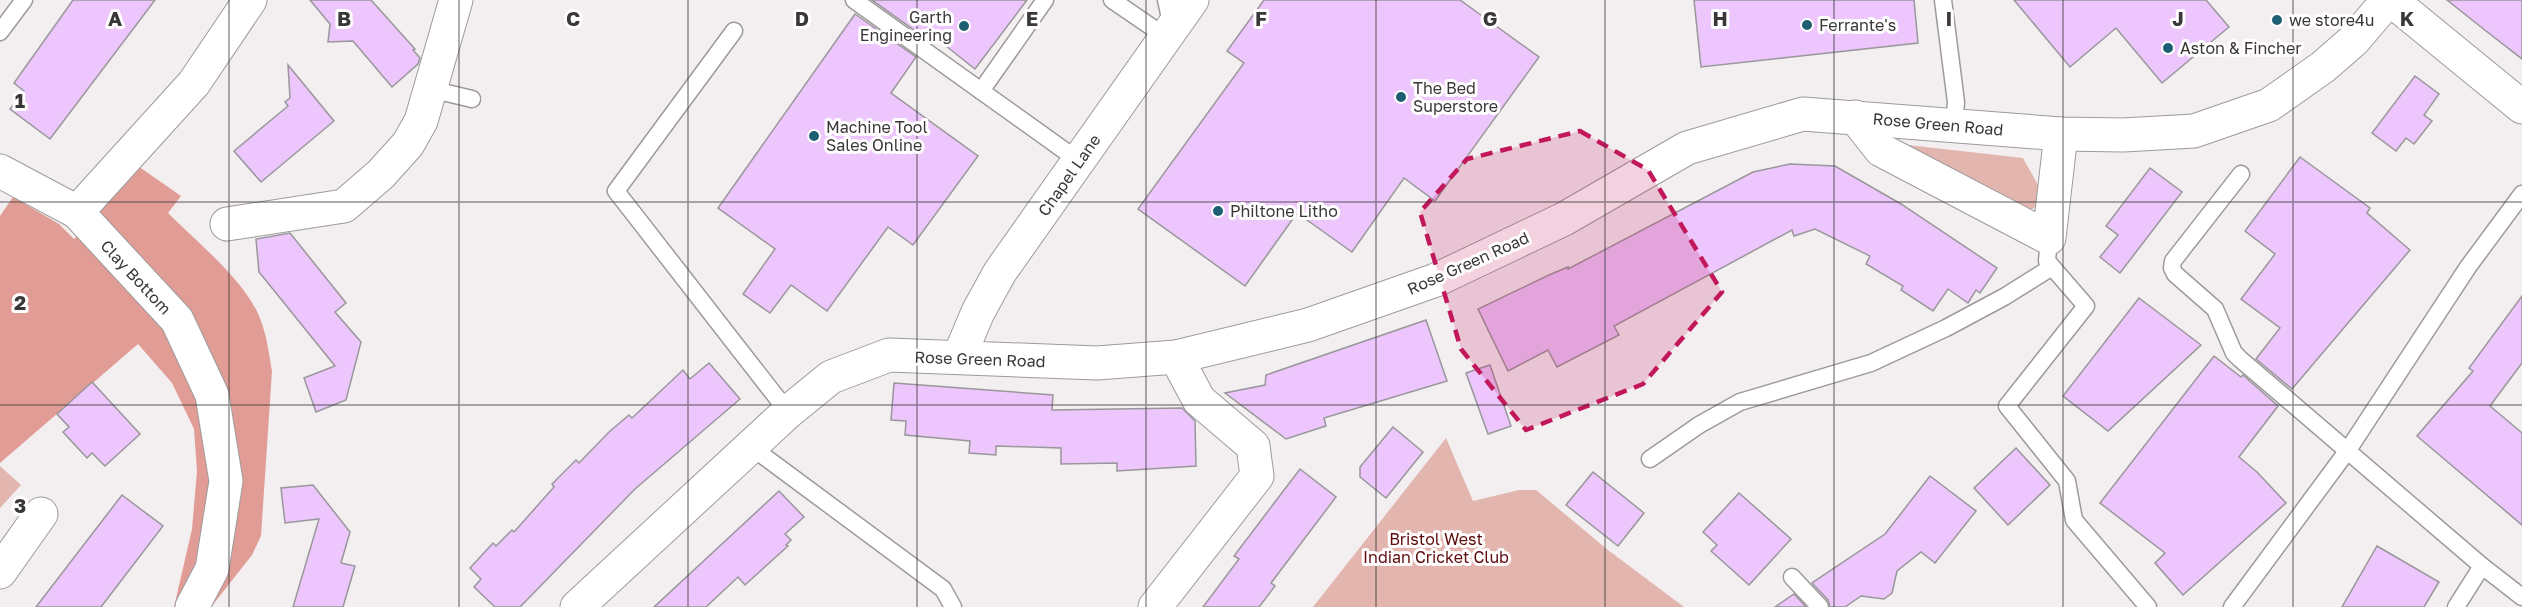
<svg xmlns="http://www.w3.org/2000/svg" width="2522" height="607" font-family="'Golos Text',sans-serif">
  <style>
    .green { fill: #e3b5af }
    .forest { fill: #e19d95 }
    .building { fill: #ecc6fc; stroke: #99979a; stroke-width: 1.5 }
    .lines { fill: none; stroke-linecap: round; stroke-linejoin: round }
    .lane-casing { stroke: #9e9a9c; stroke-width: 19 }
    .street-casing { stroke: #9e9a9c; stroke-width: 35 }
    .secondary-casing { stroke: #9e9a9c; stroke-width: 35 }
    .lane { stroke: #fff; stroke-width: 16 }
    .street { stroke: #fff; stroke-width: 33 }
    .secondary { stroke: #fff; stroke-width: 33 }
    .marked { fill: #c2185b; fill-opacity: 0.2; stroke: #c2185b; stroke-width: 4.5; stroke-dasharray: 12 8; stroke-linejoin: round }
    .grid { fill: none; stroke: #393738; stroke-width: 1.5; stroke-opacity: 0.55 }
    .poi-dot { fill: #1d5e73; stroke: #fffdfe; stroke-width: 2 }
    .labels { text-anchor: middle; dominant-baseline: central; stroke-width: 6; stroke-linejoin: round; paint-order: stroke }
    .poi-label { font-size: 16px; fill: #393738; stroke: #fffdfe; text-anchor: start }
    .street-label { font-size: 16px; fill: #393738; stroke: #fffdfe }
    .park-label { font-size: 16px; fill: #5d0b0c; stroke: #fffdfe }
    .grid-label { font-size: 20px; text-anchor: middle; font-weight: bold; fill: #393738; stroke: #fffdfe; stroke-width: 6; stroke-linejoin: round; paint-order: stroke }
  </style>
  <rect width="100%" height="100%" fill="#f3eff1"/>
  <g class="green">
    <polygon points="1908,145 2023,158 2043,194 2034,208 2025,213 1912,152"/>
    <polygon points="1446,438 1473,501 1519,490 1536,490 1608,550 1684,607 1313,607"/>
    <polygon points="0,466 21,485 0,508"/>
  </g>
  <path class="forest" d="M135,164l46,32 -13,17c29,29 80,70 93,108 6,16 8,33 11,50l-11,165 -9,19 -41,52h-37l18,-78 5,-58 -3,-42 -22,-46 -34,-39 -138,119v-247l13,-19 46,27 15,15z"/>
  <g class="building">
    <polygon points="73,0 155,0 50,139 10,109 24,91 14,83"/>
    <polygon points="310,0 371,0 415,49 413,50 420,58 418,64 392,87 353,41 328,42 330,24"/>
    <polygon points="872,0 1027,0 975,69 932,35 928,40"/>
    <polygon points="1264,0 1460,0 1539,57 1435,201 1404,178 1352,252 1297,213 1245,286 1138,209 1244,63 1227,51"/>
    <polygon points="1694,0 1914,0 1918,43 1701,67"/>
    <polygon points="2014,0 2206,0 2229,27 2162,83 2116,28 2070,67"/>
    <polygon points="2447,0 2522,0 2522,59 2486,31"/>
    <polygon points="855,14 916,57 891,93 978,156 913,245 888,227 827,311 791,285 770,313 743,294 775,249 718,208"/>
    <polygon points="288,65 334,121 261,182 234,151 288,106 285,102 290,98"/>
    <polygon points="2415,76 2439,94 2424,115 2432,121 2414,144 2406,138 2396,151 2372,133"/>
    <polygon points="2300,157 2370,208 2367,213 2410,250 2292,389 2256,359 2280,328 2241,299 2275,254 2245,231"/>
    <polygon points="1790,164 1835,166 1901,204 1997,268 1980,293 1976,290 1968,303 1948,289 1933,311 1901,290 1903,286 1866,264 1870,256 1815,229 1794,236 1792,230 1614,326 1619,335 1557,367 1548,350 1508,371 1478,309 1549,275 1568,267 1568,269 1753,172"/>
    <polygon points="2150,168 2182,192 2120,273 2100,257 2118,235 2106,226"/>
    <polygon points="290,233 346,303 335,312 361,342 346,400 316,412 304,378 335,366 259,272 256,239"/>
    <polygon points="2522,296 2522,363 2490,406 2522,433 2522,525 2417,436 2473,371 2469,368"/>
    <polygon points="2139,298 2201,345 2108,431 2063,396"/>
    <polygon points="1426,320 1447,381 1324,418 1326,426 1286,439 1225,393 1265,385 1266,375"/>
    <polygon points="2214,356 2241,377 2243,375 2278,406 2239,457 2257,472 2286,503 2183,595 2155,563 2165,553 2100,503"/>
    <polygon points="709,363 740,399 635,489 520,607 495,607 474,587 481,579 470,568 493,543 496,546 512,530 514,532 554,487 552,484 576,460 579,463 609,432 629,415 632,418 683,370 690,379"/>
    <polygon points="1490,365 1511,426 1488,434 1466,373"/>
    <polygon points="92,382 140,434 105,466 92,453 87,458 63,432 69,427 57,414"/>
    <polygon points="894,383 1053,395 1052,410 1182,408 1195,421 1196,466 1117,471 1117,463 1061,464 1061,448 996,446 996,455 969,453 970,441 905,435 906,421 891,420"/>
    <polygon points="1393,427 1423,452 1386,498 1360,477 1360,467"/>
    <polygon points="2016,448 2050,485 2008,525 1974,488"/>
    <polygon points="1300,469 1336,497 1271,583 1275,586 1259,607 1203,607 1239,559 1234,556"/>
    <polygon points="1593,472 1644,513 1618,546 1566,505"/>
    <polygon points="1930,476 1976,511 1935,563 1921,552 1897,571 1892,593 1884,599 1861,596 1845,607 1830,607 1828,600 1812,583 1885,534"/>
    <polygon points="313,485 350,532 341,563 355,566 343,607 293,607 319,519 285,523 281,488"/>
    <polygon points="779,491 804,517 785,534 791,540 786,545 788,546 745,585 738,577 706,607 654,607"/>
    <polygon points="1739,493 1791,539 1749,585 1711,551 1717,545 1703,532"/>
    <polygon points="122,495 163,526 101,607 36,607"/>
    <polygon points="2377,546 2439,582 2424,607 2342,607"/>
    <polygon points="1794,594 1806,607 1775,607"/>
  </g>
  <g class="lines">
    <g class="lane-casing">
      <g id="lane">
        <polyline points="854,0 1079,161"/>
        <polyline points="1112,0 1166,37"/>
        <polyline points="1166,0 1172,27"/>
        <polyline points="1943,0 1956,102 1954,125"/>
        <polyline points="734,31 616,191 788,412"/>
        <polyline points="0,32 24,0"/>
        <polyline points="430,89 472,99"/>
        <polyline points="981,91 1045,0"/>
        <polyline points="2241,174 2173,261 2172,268 2175,274 2215,309 2234,353 2240,359 2482,566 2522,597"/>
        <polyline points="2049,238 2047,261 2086,306 2007,406 2067,481 2074,520 2148,607"/>
        <polyline points="750,446 943,589 953,607"/>
        <polyline points="1650,459 1699,425 1740,402 1871,363 1946,328 2004,297 2052,267"/>
        <polyline points="1792,577 1820,607"/>
        <polyline points="2232,607 2348,450 2468,267 2522,194"/>
        <polyline points="2456,607 2482,566"/>
      </g>
    </g>
    <g class="street-casing">
      <g id="street">
        <polyline points="2391,0 2522,107"/>
        <polyline points="1855,117 1881,150 2049,238 2061,134"/>
        <polyline points="0,171 77,212 177,320 212,395 226,481 212,569 192,607"/>
        <polyline points="77,212 194,83 250,0"/>
        <polyline points="227,224 344,206 381,174 408,144 421,121 456,0"/>
        <polyline points="959,357 978,312 1000,272 1192,0"/>
        <polyline points="0,572 41,514"/>
        <polyline points="1155,607 1257,476 1253,446 1199,400 1176,357"/>
      </g>
    </g>
    <g class="secondary-casing">
      <polyline id="secondary" points="577,607 788,412 831,377 889,355 1097,363 1176,357 1308,325 1436,280 1564,219 1687,148 1803,114 2061,134 2123,135 2194,131 2269,105 2323,67 2354,40 2388,0"/>
    </g>
    <use href="#lane" class="lane"/>
    <use href="#street" class="street"/>
    <use href="#secondary" class="secondary"/>
  </g>
  <path class="marked" d="M1580,131l68,39 74,122 -79,92 -117,46 -65,-81 -41,-137 47,-53z"/>
  <path class="grid" d="M229,0v607M459,0v607M688,0v607M917,0v607M1146,0v607M1376,0v607M1605,0v607M1834,0v607M2063,0v607M2293,0v607M0,202h2522M0,405h2522"/>
  <g class="poi-dot">
    <circle cx="2277" cy="20" r="6"/>
    <circle cx="1807" cy="25" r="6"/>
    <circle cx="964" cy="26" r="6"/>
    <circle cx="2168" cy="48" r="6"/>
    <circle cx="1401" cy="97" r="6"/>
    <circle cx="814" cy="136" r="6"/>
    <circle cx="1218" cy="211" r="6"/>
  </g>
  <g class="labels">
    <g class="poi-label">
      <text x="952" y="17" text-anchor="end">Garth<tspan x="952" dy="18">Engineering</tspan></text>
      <text x="2289" y="20">we store4u</text>
      <text x="1819" y="25">Ferrante's</text>
      <text x="2180" y="48">Aston &amp; Fincher</text>
      <text x="1413" y="88">The Bed<tspan x="1413" dy="18">Superstore</tspan></text>
      <text x="826" y="127">Machine Tool<tspan x="826" dy="18">Sales Online</tspan></text>
      <text x="1230" y="211">Philtone Litho</text>
    </g>
    <g class="street-label">
      <text transform="translate(1938 124) rotate(5)">Rose Green Road</text>
      <text transform="translate(1069 175) rotate(-55)">Chapel Lane</text>
      <text transform="translate(1468 263) rotate(-24)">Rose Green Road</text>
      <text transform="translate(136 277) rotate(47)">Clay Bottom</text>
      <text transform="translate(980 359) rotate(2)">Rose Green Road</text>
    </g>
    <g class="park-label">
      <text x="1436" y="539">Bristol West<tspan x="1436" dy="18">Indian Cricket Club</tspan></text>
    </g>
  </g>
  <g class="grid-label">
    <text x="115" y="26">A</text>
    <text x="344" y="26">B</text>
    <text x="573" y="26">C</text>
    <text x="802" y="26">D</text>
    <text x="1032" y="26">E</text>
    <text x="1261" y="26">F</text>
    <text x="1490" y="26">G</text>
    <text x="1720" y="26">H</text>
    <text x="1949" y="26">I</text>
    <text x="2178" y="26">J</text>
    <text x="2407" y="26">K</text>
    <text x="20" y="108">1</text>
    <text x="20" y="310">2</text>
    <text x="20" y="513">3</text>
  </g>
</svg>
